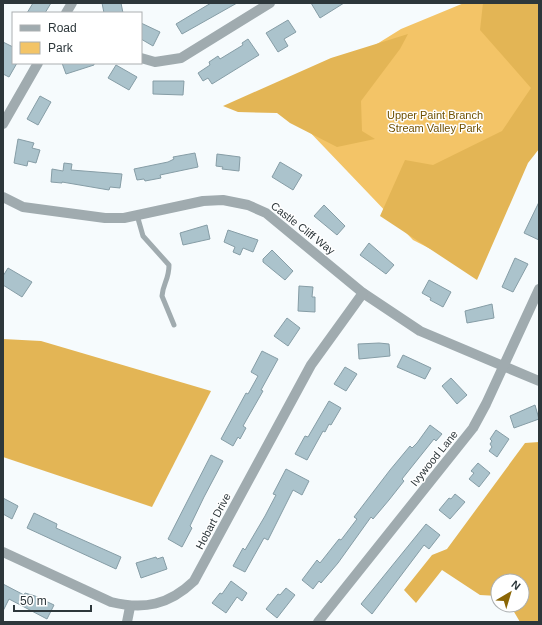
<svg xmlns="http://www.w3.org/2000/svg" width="542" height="625" font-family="Helvetica,sans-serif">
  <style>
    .green { fill: #f3c467 }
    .forest { fill: #e3b555 }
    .building { fill: #abc3cc; stroke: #869da6 }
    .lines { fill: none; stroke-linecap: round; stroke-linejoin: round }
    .lane { stroke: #a0abaf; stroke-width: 5 }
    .street { stroke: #a0abaf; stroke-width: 10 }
    .labels { text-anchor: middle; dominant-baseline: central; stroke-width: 3; stroke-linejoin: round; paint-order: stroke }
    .park-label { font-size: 11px; fill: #705102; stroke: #fff }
    .street-label { font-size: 11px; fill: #2d373b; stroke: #fff }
  </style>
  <rect width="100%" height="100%" fill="#f6fbfd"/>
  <polygon class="green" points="464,3 539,3 539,144 520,167 468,268 413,240 282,103 401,29"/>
  <g class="forest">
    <polygon points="483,3 539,3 539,149 528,163 477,280 380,216 405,160 433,165 502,131 531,88 480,30"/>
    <polygon points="408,34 400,49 361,101 362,131 375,139 337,147 290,123 277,113 238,112 223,106 331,58"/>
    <polygon points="3,339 41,341 211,391 152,507 3,457"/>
    <polygon points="539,442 539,622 520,622 510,605 522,605 522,581 498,581 498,596 480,595 442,570 416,603 404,590 432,555 447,549 525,443"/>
  </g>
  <g class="building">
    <polygon points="33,3 51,3 45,13 27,13"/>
    <polygon points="102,3 121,3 123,13 104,13"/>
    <polygon points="211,3 237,3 182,34 176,24"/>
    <polygon points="311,3 344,3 320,18"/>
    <polygon points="288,20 296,32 284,39 288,46 278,52 266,33"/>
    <polygon points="141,23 160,32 153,46 141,39"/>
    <polygon points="248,39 259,55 212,84 208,78 203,81 198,73 210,65 209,62 218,56 220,59 243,45 242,43"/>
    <polygon points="3,42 13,47 13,63 17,63 9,77 3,74"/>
    <polygon points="62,63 94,63 94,65 66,74"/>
    <polygon points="116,65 137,77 129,90 108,78"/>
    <polygon points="153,81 184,81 183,95 153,94"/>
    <polygon points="40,96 51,102 38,125 27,119"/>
    <polygon points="18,139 34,143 32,148 40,150 36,163 28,161 27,166 14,163"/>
    <polygon points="195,153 198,167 160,175 161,178 145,181 144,179 137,180 134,169 168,162 174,159 173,157"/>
    <polygon points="217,154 240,157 239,171 222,169 223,167 216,166"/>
    <polygon points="280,162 302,175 293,190 272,177"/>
    <polygon points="64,163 72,164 71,170 122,174 120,188 110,187 109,190 62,182 62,183 51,182 52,169 63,171"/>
    <polygon points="539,202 539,240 524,233"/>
    <polygon points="324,205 345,226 337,235 314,216"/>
    <polygon points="207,225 210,239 183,245 180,233"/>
    <polygon points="228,230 258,240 253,252 243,248 240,255 233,252 235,247 224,242"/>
    <polygon points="369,243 394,265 386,274 360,255"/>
    <polygon points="272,250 293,271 285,280 263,262 263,259"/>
    <polygon points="515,258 528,264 513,292 502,287"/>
    <polygon points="8,268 32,282 22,297 3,285 3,276"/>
    <polygon points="429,280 451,292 443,307 430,300 431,298 422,293"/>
    <polygon points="299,286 313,287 312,297 315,297 315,312 298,311"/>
    <polygon points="492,304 494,318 467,323 465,311"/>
    <polygon points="287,318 300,328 288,346 274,336"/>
    <polygon points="379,343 389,344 390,356 359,359 358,344"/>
    <polygon points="262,351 278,359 261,390 263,391 243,426 246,428 240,439 238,437 233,446 221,439 246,393 248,394 258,376 251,372"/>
    <polygon points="403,355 431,368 425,379 397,367"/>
    <polygon points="345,367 357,374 346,391 334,384"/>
    <polygon points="451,378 467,395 457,404 442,386"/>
    <polygon points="329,401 341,408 331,425 329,424 325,432 323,431 307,460 295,454 305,436 308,437"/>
    <polygon points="535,405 539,419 514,428 510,416"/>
    <polygon points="430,425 442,434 436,441 434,439 402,479 404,481 389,500 373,519 371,517 338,563 321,583 319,581 313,589 302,580 317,560 320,563 339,539 341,540 357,519 354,517 390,470 410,446 412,448 417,443"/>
    <polygon points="496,430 509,439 497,457 489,451 492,447 490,444 492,441 490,439"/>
    <polygon points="211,455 223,461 204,497 190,526 192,528 182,547 168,539"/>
    <polygon points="478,463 490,473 479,487 469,479 474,473 471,471"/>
    <polygon points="286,469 309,481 302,495 293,490 268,540 264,538 245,572 233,566 243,548 245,550 265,516 276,495 273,494"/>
    <polygon points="455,494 465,502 450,519 439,510 449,498 451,499"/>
    <polygon points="3,498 18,506 12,519 3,514"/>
    <polygon points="34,513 57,524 56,528 121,557 116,569 27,528"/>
    <polygon points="426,524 440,535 429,549 424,545 372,614 361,604"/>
    <polygon points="156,557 157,559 163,557 167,569 141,578 136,563"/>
    <polygon points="231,581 247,593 242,601 237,597 226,613 212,603 220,593 222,594"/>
    <polygon points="3,584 24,595 25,593 35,596 54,605 47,619 9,599 3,611"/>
    <polygon points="286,588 295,595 277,618 266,609 278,594 280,595"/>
  </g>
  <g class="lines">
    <path class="lane" d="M137,215l6,21 26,29c0,15 -6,18 -7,31l12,29"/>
    <g class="street">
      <polyline points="66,13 72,3"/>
      <polyline points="141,58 155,62 181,58 270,3"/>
      <polyline points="3,124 38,63"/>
      <polyline points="3,197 23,207 105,218 124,218 203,201 223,200 248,205 266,213 363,293 420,331 539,381"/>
      <path d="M3,552l108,50c33,8 58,3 83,-21l117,-216 52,-72"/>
      <polyline points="127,622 130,607"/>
      <polyline points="318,622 473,428 486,404 539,289"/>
    </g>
  </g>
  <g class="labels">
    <g class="park-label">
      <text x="435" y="115">Upper Paint Branch<tspan x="435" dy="13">Stream Valley Park</tspan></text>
    </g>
    <g class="street-label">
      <text transform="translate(303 228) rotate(38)">Castle Cliff Way</text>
      <text transform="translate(434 458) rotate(-51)">Ivywood Lane</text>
      <text transform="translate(213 521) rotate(-62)">Hobart Drive</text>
    </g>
  </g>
  <rect width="542" height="625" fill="none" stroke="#2d373b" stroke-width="8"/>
  <rect x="12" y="12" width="130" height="52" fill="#ffffff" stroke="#abafb1"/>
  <rect x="20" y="25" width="20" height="6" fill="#a0abaf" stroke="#abafb1"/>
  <text x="48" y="32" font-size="12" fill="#2d373b">Road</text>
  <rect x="20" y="42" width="20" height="12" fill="#f3c467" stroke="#abafb1"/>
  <text x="48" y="52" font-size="12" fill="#2d373b">Park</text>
  <g transform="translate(510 593) rotate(38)"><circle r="19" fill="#ffffff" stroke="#abafb1"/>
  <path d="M0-3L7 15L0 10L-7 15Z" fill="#8b6605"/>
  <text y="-6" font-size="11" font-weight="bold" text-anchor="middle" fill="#2d373b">N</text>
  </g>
  <path d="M14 605v6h77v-6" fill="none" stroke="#2d373b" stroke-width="2"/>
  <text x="20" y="605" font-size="12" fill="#2d373b" stroke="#ffffff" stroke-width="3" paint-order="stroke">50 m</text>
</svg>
